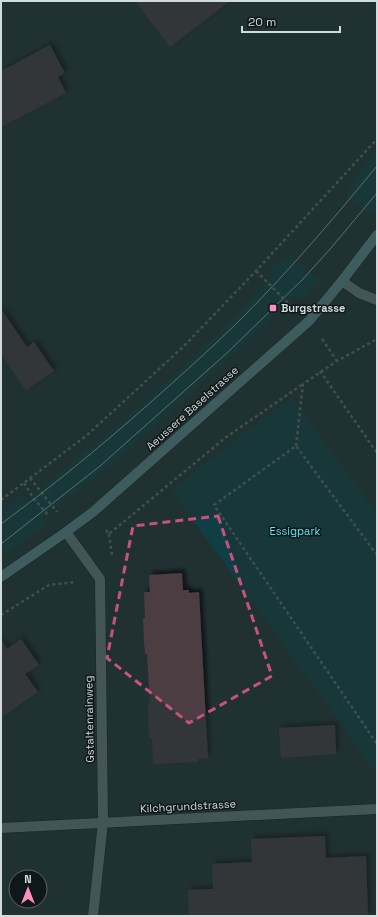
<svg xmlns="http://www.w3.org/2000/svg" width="378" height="917" font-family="'Space Grotesk',sans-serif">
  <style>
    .green { fill: #0f3f44 }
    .building { fill: #4b3d43; filter: url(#shadow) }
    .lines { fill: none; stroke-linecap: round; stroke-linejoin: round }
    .street-casing { stroke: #09181a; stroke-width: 11 }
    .secondary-casing { stroke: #09181a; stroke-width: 11 }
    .path { stroke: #667374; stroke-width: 2.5; stroke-dasharray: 3 3; stroke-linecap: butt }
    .street { stroke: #6e8082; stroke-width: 10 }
    .secondary { stroke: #638e92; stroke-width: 10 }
    .tram { stroke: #acb7b8; stroke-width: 1 }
    .marked { fill: none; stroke: #c65282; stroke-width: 3; stroke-dasharray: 8 5; stroke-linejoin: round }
    .poi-dot { fill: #fd8ec1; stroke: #101718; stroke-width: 1.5 }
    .labels { text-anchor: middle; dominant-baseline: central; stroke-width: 3; stroke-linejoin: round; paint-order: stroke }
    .poi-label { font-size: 11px; font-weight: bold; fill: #d1dbdc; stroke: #101718; text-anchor: start }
    .street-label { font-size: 11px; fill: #d1dbdc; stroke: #101718 }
    .park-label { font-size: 11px; fill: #5ee7f7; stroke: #101718 }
  </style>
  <defs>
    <filter id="shadow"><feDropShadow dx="3.5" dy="-3.5" stdDeviation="2" flood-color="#0009"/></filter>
  </defs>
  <rect width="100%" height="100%" fill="#213132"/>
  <g class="green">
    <polygon points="377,151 377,209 371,216 346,196 354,180"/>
    <path d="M290,255l29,25 -18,20 -6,-5c-34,33 -69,66 -104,98 -47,44 -96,88 -150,124l6,8 -46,33v-46l22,-18 5,7c30,-28 62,-52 93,-79 54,-46 106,-95 153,-147l-5,-5z"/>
    <polygon points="291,397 377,513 377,767 372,767 171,490"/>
  </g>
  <g class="building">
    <polygon points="135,1 230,1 170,47"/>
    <polygon points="50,45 65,73 58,77 66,93 1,127 1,71"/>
    <polygon points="1,309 27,347 34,342 54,371 26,390 1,354"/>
    <polygon points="182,573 183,590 189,590 189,593 199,592 208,758 198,759 199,762 153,764 152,738 149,739 148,703 150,703 147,654 145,654 144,642 143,618 145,618 144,592 150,592 149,575"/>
    <polygon points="21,639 39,665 25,674 38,692 1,718 1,640 7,649"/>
    <polygon points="335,725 336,754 281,758 279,728"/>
    <polygon points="325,836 326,858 366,856 368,916 189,916 188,890 213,889 212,864 252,862 251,839"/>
  </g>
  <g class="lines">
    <g class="street-casing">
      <g id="street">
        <polyline points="342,281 359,293 377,300"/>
        <polyline points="66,532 100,579 103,822 93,916"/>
        <polyline points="1,828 377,809"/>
      </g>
    </g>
    <g class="secondary-casing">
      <polyline id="secondary" points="1,577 66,532 93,512 309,321 342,281 377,235"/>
    </g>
    <g class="path">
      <polyline points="256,271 291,306"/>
      <polyline points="322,339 337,361"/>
      <polyline points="320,371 377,453"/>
      <polyline points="296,446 303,384 337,361 377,339"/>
      <polyline points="30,478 57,512"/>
      <polyline points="24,483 34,499 49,516"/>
      <polyline points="1,500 86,436 183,347 256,271 377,139"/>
      <polyline points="106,530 109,534 225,438 303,384"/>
      <polyline points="109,534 112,555"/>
      <polyline points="377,555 296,446 214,505 377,744"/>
      <polyline points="1,615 49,585 75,582"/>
    </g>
    <use href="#street" class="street"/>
    <use href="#secondary" class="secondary"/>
    <g class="tram">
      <path d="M1,524c75,-55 145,-116 213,-179 58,-54 112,-117 163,-179"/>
      <polyline points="1,544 100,466 228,352 302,280 331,248 377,193"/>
    </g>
  </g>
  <path d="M0 0H378V917H0ZM218,516l54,160 -83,47 -82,-65 26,-132z" fill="#213132" fill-opacity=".55" fill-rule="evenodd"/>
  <path class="marked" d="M218,516l54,160 -83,47 -82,-65 26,-132z"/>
  <rect class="poi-dot" x="269" y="304" width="8" height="8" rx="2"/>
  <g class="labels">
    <g class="poi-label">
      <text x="281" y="308">Burgstrasse</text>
    </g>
    <g class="street-label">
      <text transform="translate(192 408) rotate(-42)">Aeussere Baselstrasse</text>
      <text transform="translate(89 719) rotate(-91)">Gstaltenrainweg</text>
      <text transform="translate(188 806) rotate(-3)">Kilchgrundstrasse</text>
    </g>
    <g class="park-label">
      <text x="295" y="531">Essigpark</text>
    </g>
  </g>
  <rect width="378" height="917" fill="none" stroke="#d1dbdc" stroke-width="4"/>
  <g transform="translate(28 889)"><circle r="19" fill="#101718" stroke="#5d6566"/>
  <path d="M0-3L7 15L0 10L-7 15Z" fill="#fd8ec1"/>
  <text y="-6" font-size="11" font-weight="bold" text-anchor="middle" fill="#d1dbdc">N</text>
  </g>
  <path d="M242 26v6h98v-6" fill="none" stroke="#d1dbdc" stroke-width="2"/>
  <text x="248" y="26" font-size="12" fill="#d1dbdc" stroke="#101718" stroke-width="3" paint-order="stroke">20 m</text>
</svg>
